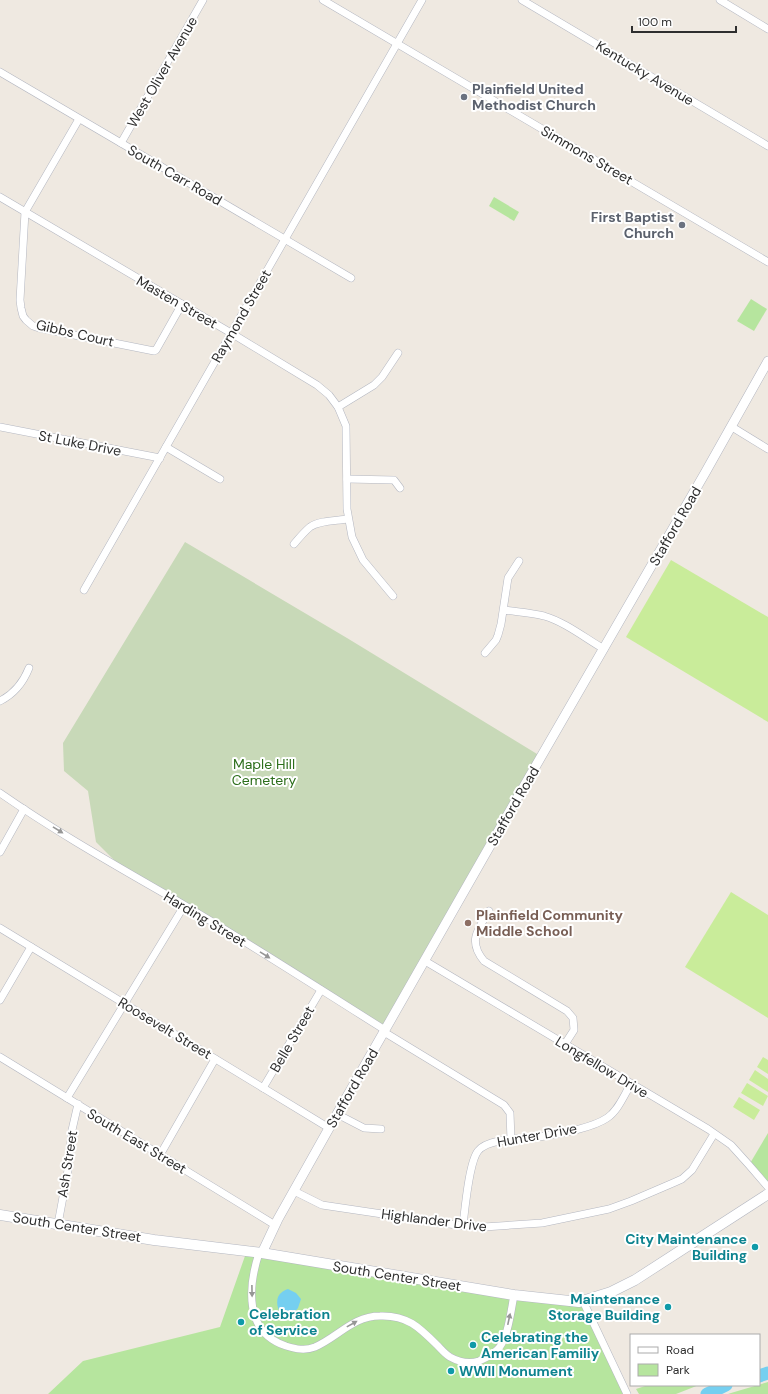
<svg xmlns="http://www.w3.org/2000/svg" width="768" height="1394" font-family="'DM Sans',sans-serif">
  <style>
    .green { fill: #b6e59e }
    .cemetery { fill: #c8d9b8 }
    .pitch { fill: #c9ec9a }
    .water { fill: #75cff0 }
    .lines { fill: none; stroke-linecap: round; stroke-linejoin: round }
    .river { stroke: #75cff0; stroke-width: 13 }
    .minor-casing { stroke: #b4b7c1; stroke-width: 8 }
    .tertiary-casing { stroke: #b4b7c1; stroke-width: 10 }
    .secondary-casing { stroke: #b4b7c1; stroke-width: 11 }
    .minor { stroke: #fff; stroke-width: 7 }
    .tertiary { stroke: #fff; stroke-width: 9 }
    .secondary { stroke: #fff; stroke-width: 10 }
    .oneway { fill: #969696 }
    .worship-dot { fill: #6b7280; stroke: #fff; stroke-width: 1.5 }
    .education-dot { fill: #8d6e63; stroke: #fff; stroke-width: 1.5 }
    .culture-dot { fill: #0f9aa8; stroke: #fff; stroke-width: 1.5 }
    .labels { text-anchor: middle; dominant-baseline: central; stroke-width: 4; stroke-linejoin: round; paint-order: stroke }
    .street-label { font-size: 14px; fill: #2e2e2e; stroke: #fff }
    .worship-label { font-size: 14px; font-weight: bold; fill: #5b616d; stroke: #fff; text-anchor: start }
    .park-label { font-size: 14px; fill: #2c6e1b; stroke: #fff }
    .education-label { font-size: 14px; font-weight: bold; fill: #785e54; stroke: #fff; text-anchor: start }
    .culture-label { font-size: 14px; font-weight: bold; fill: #0d838f; stroke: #fff; text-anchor: start }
  </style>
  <rect width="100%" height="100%" fill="#efe9e1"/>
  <g class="green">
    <polygon points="494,197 519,212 514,221 489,206"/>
    <polygon points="751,299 767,309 754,331 737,321"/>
    <polygon points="768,1133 768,1187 749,1165"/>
    <polygon points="262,1253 583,1301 628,1394 48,1394 83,1361 220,1327 245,1256"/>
    <polygon points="768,1382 768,1394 728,1394 731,1393"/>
    <polygon points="648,1385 699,1385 676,1394 639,1394 636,1389"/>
  </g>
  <polygon class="cemetery" points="185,542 347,638 542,757 385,1030 127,873 96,842 88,791 64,771 63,743"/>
  <g class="pitch">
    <polygon points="671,560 768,617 768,722 626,637"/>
    <polygon points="731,892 768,915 768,1018 685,967"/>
    <polygon points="763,1057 768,1060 768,1074 757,1067"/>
    <polygon points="755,1070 768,1079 768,1092 749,1080"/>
    <polygon points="747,1083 768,1096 763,1106 741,1093"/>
    <polygon points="739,1097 760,1110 754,1120 733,1107"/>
  </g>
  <path class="water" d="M288,1289l8,4 5,6 -3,9 -5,6 -6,1 -7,-2c-5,-11 -4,-20 8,-24z"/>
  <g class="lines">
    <g class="river">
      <polyline points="759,1376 768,1373"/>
      <polyline points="707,1394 726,1385"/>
    </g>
    <g class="minor-casing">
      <g id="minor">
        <polyline points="323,0 768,262"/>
        <polyline points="522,0 768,146"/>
        <polyline points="720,0 768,29"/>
        <polyline points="0,72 351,278"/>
        <polyline points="79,119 25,212 20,300 21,308 23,316 26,320 33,326 39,328 154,351 156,350 182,304"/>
        <polyline points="121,143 203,0"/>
        <polyline points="0,197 231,333 317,385 329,395 338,407 346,426 347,509 352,537 363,560 393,596"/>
        <polyline points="338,407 374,385 382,377 398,353"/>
        <polyline points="0,427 160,458"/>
        <polyline points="732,427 768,449"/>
        <polyline points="166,447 220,479"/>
        <polyline points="347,479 394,480 400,488"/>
        <path d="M294,544c5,-6 10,-12 16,-17 10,-7 26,-6 38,-8"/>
        <polyline points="84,590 422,0"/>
        <path d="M504,610c13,2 27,3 40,6 21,6 41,22 60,33"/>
        <polyline points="485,653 496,640 498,635 501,624 508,578 519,561"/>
        <path d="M0,701c14,-7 23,-18 29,-33"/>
        <path d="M0,793c59,41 122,76 184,112 68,40 134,83 201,125"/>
        <polyline points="0,852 24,809"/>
        <path d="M489,911c-12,19 -21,31 -5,50l83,50 6,7 1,12 -9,14"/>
        <polyline points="0,928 329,1128"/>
        <polyline points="425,961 708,1129 731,1145 749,1165 768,1187"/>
        <polyline points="0,1000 31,947"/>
        <polyline points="384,1032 504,1105 510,1113 511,1140"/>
        <polyline points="0,1057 275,1225"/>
        <polyline points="263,1088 321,990"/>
        <polyline points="67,1098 184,906"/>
        <polyline points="337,1114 364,1128 381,1129"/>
        <polyline points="160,1155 215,1059"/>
        <polyline points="294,1191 322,1205 456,1225 484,1227 542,1223 609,1209 631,1201 673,1183 682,1179 692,1170 714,1134"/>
        <polyline points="58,1224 68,1170 72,1130 78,1104"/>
        <path d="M463,1225c2,-16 6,-63 15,-74 11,-14 50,-12 67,-15 16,-2 49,-9 62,-18 11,-7 17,-23 24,-34"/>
        <path d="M259,1253c-11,34 -15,79 27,93 10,3 19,5 29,1 23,-10 38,-31 65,-31 27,-1 39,11 57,29 4,4 8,9 13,12 9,5 20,7 29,4 7,-3 13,-6 18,-11 11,-10 14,-40 17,-55"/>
        <polyline points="583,1301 627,1394"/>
      </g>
    </g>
    <g class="tertiary-casing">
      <polyline id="tertiary" points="262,1253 278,1219 337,1114 523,788 705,473 768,361"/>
    </g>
    <g class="secondary-casing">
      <polyline id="secondary" points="0,1215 154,1240 262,1253 514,1295 579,1302 611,1292 635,1280 768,1194"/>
    </g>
    <use href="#minor" class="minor"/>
    <use href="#tertiary" class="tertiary"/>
    <use href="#secondary" class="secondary"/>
  </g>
  <defs><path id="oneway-solid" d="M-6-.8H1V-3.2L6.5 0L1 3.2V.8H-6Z"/></defs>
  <g class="oneway">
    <use href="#oneway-solid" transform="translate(58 830) rotate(32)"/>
    <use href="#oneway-solid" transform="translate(265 955) rotate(32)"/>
    <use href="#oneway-solid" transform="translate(252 1291) rotate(89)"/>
    <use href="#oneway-solid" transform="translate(509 1319) rotate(-78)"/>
    <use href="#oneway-solid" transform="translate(352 1324) rotate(-29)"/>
  </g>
  <g class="worship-dot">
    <circle cx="464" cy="97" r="4"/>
    <circle cx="682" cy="225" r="4"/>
  </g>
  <circle class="education-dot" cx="468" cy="923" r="4"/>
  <g class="culture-dot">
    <circle cx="755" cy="1247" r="4"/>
    <circle cx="668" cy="1307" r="4"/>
    <circle cx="241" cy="1322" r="4"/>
    <circle cx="473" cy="1345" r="4"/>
    <circle cx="451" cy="1371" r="4"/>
  </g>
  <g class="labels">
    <g class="street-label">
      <text transform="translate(162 72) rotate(-60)">West Oliver Avenue</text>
      <text transform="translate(645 73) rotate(31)">Kentucky Avenue</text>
      <text transform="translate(587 155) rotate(30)">Simmons Street</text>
      <text transform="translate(175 175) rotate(30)">South Carr Road</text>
      <text transform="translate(177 302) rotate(30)">Masten Street</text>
      <text transform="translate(241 316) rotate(-60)">Raymond Street</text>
      <text transform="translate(75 333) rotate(13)">Gibbs Court</text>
      <text transform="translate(80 443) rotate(11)">St Luke Drive</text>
      <text transform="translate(675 526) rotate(-60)">Stafford Road</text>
      <text transform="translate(513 806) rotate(-60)">Stafford Road</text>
      <text transform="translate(205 919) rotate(31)">Harding Street</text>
      <text transform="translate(165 1028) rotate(31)">Roosevelt Street</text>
      <text transform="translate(292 1039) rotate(-60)">Belle Street</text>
      <text transform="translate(602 1067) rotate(31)">Longfellow Drive</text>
      <text transform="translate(352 1088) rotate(-60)">Stafford Road</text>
      <text transform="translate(537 1135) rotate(-10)">Hunter Drive</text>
      <text transform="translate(137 1141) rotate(31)">South East Street</text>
      <text transform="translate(67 1164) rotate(-81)">Ash Street</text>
      <text transform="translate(434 1220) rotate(7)">Highlander Drive</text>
      <text transform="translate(77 1227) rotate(9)">South Center Street</text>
      <text transform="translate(397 1276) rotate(9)">South Center Street</text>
    </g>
    <g class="worship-label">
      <text x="472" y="89">Plainfield United<tspan x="472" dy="16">Methodist Church</tspan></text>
      <text x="674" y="217" text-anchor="end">First Baptist<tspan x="674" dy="16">Church</tspan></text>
    </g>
    <g class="park-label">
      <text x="264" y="764">Maple Hill<tspan x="264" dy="16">Cemetery</tspan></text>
    </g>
    <g class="education-label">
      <text x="476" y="915">Plainfield Community<tspan x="476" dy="16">Middle School</tspan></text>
    </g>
    <g class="culture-label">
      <text x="747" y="1239" text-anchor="end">City Maintenance<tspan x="747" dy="16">Building</tspan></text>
      <text x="660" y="1299" text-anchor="end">Maintenance<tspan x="660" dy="16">Storage Building</tspan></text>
      <text x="249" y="1314">Celebration<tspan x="249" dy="16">of Service</tspan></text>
      <text x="481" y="1337">Celebrating the<tspan x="481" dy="16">American Familiy</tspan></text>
      <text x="459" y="1371">WWII Monument</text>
    </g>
  </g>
  <rect x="630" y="1334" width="130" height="52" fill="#ffffff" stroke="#ababab"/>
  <rect x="638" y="1347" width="20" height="6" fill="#ffffff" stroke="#ababab"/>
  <text x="666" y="1354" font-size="12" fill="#2e2e2e">Road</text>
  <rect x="638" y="1364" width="20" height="12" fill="#b6e59e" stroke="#ababab"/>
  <text x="666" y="1374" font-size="12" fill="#2e2e2e">Park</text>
  <path d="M632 26v6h104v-6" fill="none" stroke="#2e2e2e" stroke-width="2"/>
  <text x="638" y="26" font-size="12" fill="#2e2e2e" stroke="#ffffff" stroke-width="3" paint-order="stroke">100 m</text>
</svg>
